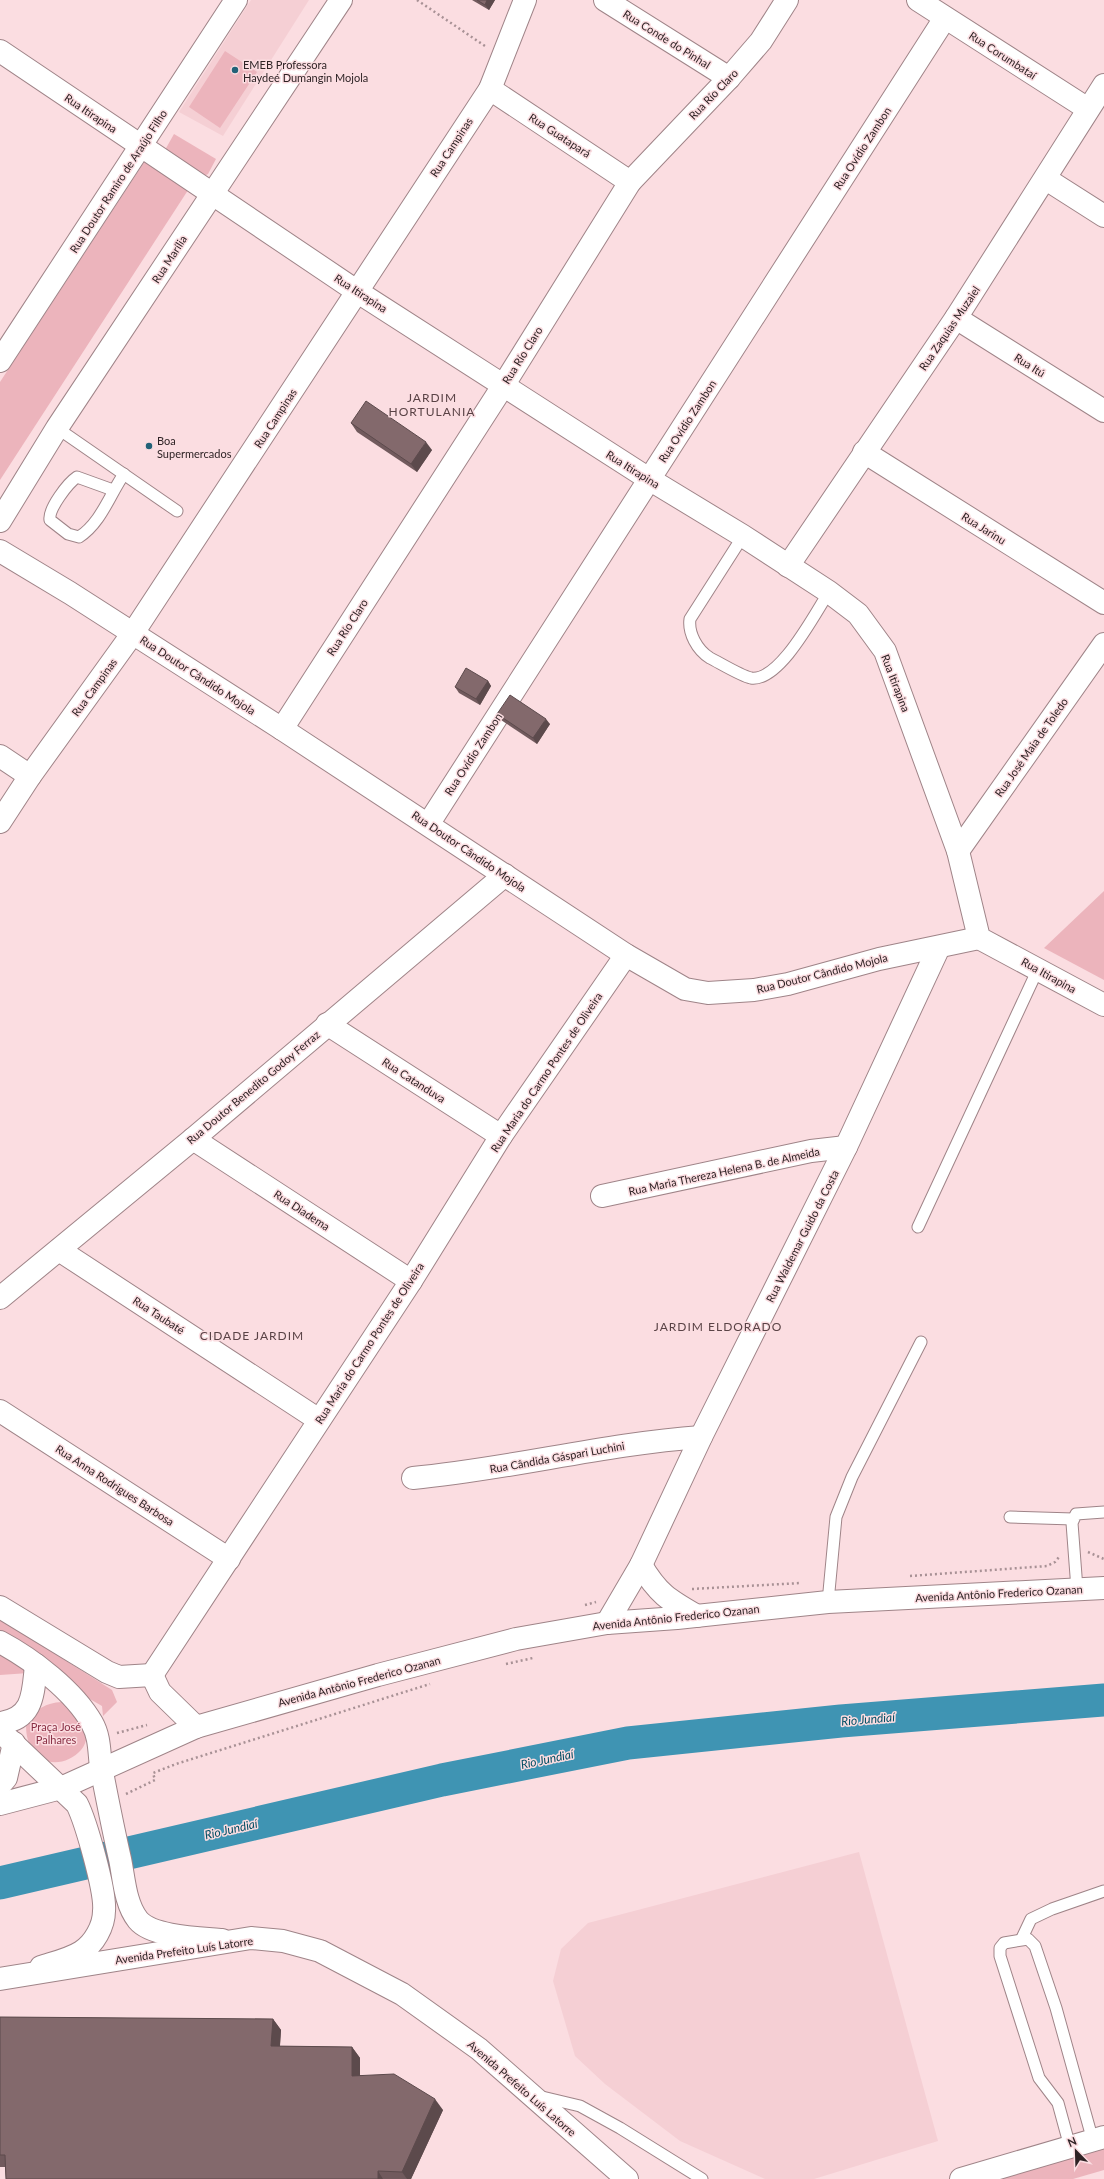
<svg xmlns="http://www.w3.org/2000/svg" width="1104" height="2179" font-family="Lato,sans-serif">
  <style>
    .built { fill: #f5cfd4 }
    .green { fill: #ecb4bc }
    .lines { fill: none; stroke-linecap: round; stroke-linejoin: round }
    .river { stroke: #3f94b3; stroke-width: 33 }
    .service-casing { stroke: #9f8488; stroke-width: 13 }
    .minor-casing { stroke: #9f8488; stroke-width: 24 }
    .tertiary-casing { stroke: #9f8488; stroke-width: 24 }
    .secondary-casing { stroke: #9f8488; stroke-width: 24 }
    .primary-casing { stroke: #9f8488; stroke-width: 24 }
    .path { stroke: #a89195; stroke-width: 2.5; stroke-dasharray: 2 3; stroke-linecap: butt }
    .service { stroke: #fff; stroke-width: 11 }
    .minor { stroke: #fff; stroke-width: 22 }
    .tertiary { stroke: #fff; stroke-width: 22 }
    .secondary { stroke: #fff; stroke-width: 22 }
    .primary { stroke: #fff; stroke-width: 22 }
    .wall { fill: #715a5d }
    .shaded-wall { fill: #5c4a4c }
    .building { fill: #83696c; stroke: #5c4a4c }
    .poi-dot { fill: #226177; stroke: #fbdde1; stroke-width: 1.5 }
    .labels { text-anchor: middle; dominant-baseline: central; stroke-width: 3; stroke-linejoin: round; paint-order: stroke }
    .street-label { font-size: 11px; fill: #2e2325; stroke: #fbdde1 }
    .poi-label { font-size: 11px; fill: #2e2325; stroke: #fbdde1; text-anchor: start }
    .park-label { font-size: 11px; fill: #892f44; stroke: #fbdde1 }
    .neighbourhood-label { font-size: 12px; letter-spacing: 1px; fill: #5a4346; stroke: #fbdde1 }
    .water-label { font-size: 12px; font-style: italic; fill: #014d63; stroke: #fbdde1 }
  </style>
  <rect width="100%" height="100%" fill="#fbdde1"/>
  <g class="built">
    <polygon points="251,0 309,0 223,136 179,112"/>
    <polygon points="859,1852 938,2141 814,2179 765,2179 680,2141 605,2084 575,2056 553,1981 561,1949 588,1923"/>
  </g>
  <g class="green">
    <polygon points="225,51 257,72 220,128 189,107"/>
    <polygon points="174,134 216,159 208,174 204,176 165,150"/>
    <polygon points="145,161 192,184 0,480 0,382"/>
    <polygon points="1104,891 1104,980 1044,948"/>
    <polygon points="0,1619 112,1690 117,1702 103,1716 102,1706 43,1672 0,1675"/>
    <path d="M62,1702l8,3 19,28c-3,6 -4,13 -8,17 -15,17 -42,17 -51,-5 -4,-8 -4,-16 -4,-24 11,-12 19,-18 36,-19z"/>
    <polygon points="1104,2147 1104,2170 1073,2179 993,2179"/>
  </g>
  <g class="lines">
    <polyline class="river" points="0,1883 442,1780 628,1743 841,1721 1104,1700"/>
    <g class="service-casing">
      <g id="service">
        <polyline points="57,428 177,511"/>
        <path d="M113,490l-36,-13c-9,6 -29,32 -27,43l18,14 11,3c22,-14 31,-43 45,-63"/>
        <path d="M743,536l-53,83c-2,14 7,31 20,39 10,5 31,18 41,20 29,4 64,-65 78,-86"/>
        <polyline points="918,1227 1038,969"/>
        <polyline points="1010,1517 1073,1519"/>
        <polyline points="1077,1589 1072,1523 1076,1514 1104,1512"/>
        <polyline points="828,1602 836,1517 852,1477 921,1342"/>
        <polyline points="1022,1938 1031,1919 1052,1909 1104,1891"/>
        <polyline points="538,2096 580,2106 620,2128 702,2179"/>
        <polyline points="1070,2147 1058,2103 1039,2078 1000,1956 1000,1948 1004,1943 1028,1939 1035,1946 1056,2008 1093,2141"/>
      </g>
    </g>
    <g class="minor-casing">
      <g id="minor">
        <polyline points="605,0 729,78"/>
        <polyline points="918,0 1088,109"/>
        <polyline points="490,89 630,182"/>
        <polyline points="1046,179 1104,216"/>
        <polyline points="956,318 1104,411"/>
        <polyline points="864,452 1104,603"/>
        <polyline points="788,566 956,318 1104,85"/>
        <polyline points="282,729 503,386 630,182 729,78 761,41 787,0"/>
        <polyline points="0,756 30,776"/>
        <polyline points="429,823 945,18"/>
        <polyline points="958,851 1104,644"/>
        <polyline points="327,1024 501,1136"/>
        <polyline points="193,1139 411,1281"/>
        <polyline points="602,1196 811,1151 846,1147"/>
        <polyline points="59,1250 319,1420"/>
        <polyline points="0,1411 229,1559"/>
        <path d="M413,1478c97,-9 191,-34 288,-41"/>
        <path d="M641,1565c17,29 28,35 56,51"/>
        <polyline points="0,1607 107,1672 119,1677 152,1675"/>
        <polyline points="607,1623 641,1565 701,1437 846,1147 939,947"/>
        <polyline points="152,1675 411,1281 501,1136 626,955"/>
        <polyline points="152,1675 160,1692 196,1727"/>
      </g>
    </g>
    <g class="tertiary-casing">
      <g id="tertiary">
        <polyline points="0,361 236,0"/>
        <polyline points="0,521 57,428 341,0"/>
        <polyline points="0,551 70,593 282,729 626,955 685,989 708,993 754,990 788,984 879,959 979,938"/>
        <polyline points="0,822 30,776 133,633 490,89 525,0"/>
        <polyline points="0,1298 193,1139 505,875"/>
        <path d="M0,1642c32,17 74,49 92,81 8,14 7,29 9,44 6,31 12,62 19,92 4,19 5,45 18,61 14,17 62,18 84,20"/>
        <path d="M0,1723c34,-4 33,-30 36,-58"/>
        <path d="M0,1731l77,73c9,18 29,88 27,107 0,15 -10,33 -23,41 -11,7 -28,11 -40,15"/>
      </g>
    </g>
    <g class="secondary-casing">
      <polyline id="secondary" points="0,51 358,292 649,479 743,536 829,592 858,614 885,651 958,851 979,938 1104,1005"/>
    </g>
    <g class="primary-casing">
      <g id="primary">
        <polyline points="0,1785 6,1778 14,1743"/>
        <polyline points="0,1804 61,1788 196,1727 378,1675 516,1639 607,1623 677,1618 828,1602 1104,1588"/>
        <polyline points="0,1979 251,1938 283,1941 320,1951 402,1994 479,2049 627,2179"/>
        <polyline points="961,2179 1104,2137"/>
      </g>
    </g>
    <g class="path">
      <polyline points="417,0 485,46"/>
      <polyline points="1088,1552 1104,1559"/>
      <polyline points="910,1576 1047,1566 1055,1562 1059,1557"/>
      <polyline points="692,1589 801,1583"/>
      <polyline points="585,1605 596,1602"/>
      <polyline points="506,1664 533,1658"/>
      <polyline points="117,1733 147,1725"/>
      <polyline points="126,1794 155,1780 153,1773 176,1764 430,1684"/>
    </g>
    <use href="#service" class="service"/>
    <use href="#minor" class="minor"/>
    <use href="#tertiary" class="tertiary"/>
    <use href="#secondary" class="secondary"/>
    <use href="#primary" class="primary"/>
  </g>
  <g class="wall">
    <polygon points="472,0 495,0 489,10"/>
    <polygon points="351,423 432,450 417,472 357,432"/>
    <polygon points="488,681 491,686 480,705 459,693 455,687"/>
    <polygon points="497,714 550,724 537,744 501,720"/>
    <polygon points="0,2017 273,2019 281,2030 280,2046 352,2047 360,2058 360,2075 443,2110 411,2179 6,2179 5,2167 0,2167"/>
  </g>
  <g class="shaded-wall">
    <polygon points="487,0 495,0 489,10 485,5"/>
    <polygon points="426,442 432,450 417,472 411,464"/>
    <polygon points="488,681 491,686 480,705 476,699"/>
    <polygon points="546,719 550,724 537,744 533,738"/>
    <polygon points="273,2019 281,2030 279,2057 271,2046"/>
    <polygon points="352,2047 360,2058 360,2087 352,2076"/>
    <polygon points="435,2099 443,2110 411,2179 407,2179 402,2172"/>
    <polygon points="378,2171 383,2179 378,2179"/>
  </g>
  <g class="building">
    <polygon points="477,0 487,0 485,5"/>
    <polygon points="366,401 426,442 411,464 351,423"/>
    <polygon points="466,668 488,681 476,699 455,687"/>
    <polygon points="510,695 546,719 533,738 497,714"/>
    <polygon points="0,2017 273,2019 271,2046 352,2047 352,2076 394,2074 435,2099 402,2172 378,2171 378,2179 6,2179 5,2155 0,2155"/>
  </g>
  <g class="poi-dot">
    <circle cx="235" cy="70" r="4"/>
    <circle cx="149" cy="446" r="4"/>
  </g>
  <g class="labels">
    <g class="street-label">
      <text transform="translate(667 39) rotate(32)">Rua Conde do Pinhal</text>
      <text transform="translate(1003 55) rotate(33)">Rua Corumbataí</text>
      <text transform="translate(713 94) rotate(-46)">Rua Río Claro</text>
      <text transform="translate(91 113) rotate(34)">Rua Itirapina</text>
      <text transform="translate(560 135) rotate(33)">Rua Guatapará</text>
      <text transform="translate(451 147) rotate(-57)">Rua Campinas</text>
      <text transform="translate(862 148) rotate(-57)">Rua Ovídio Zambon</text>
      <text transform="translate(118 181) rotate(-57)">Rua Doutor Ramiro de Araújo Filho</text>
      <text transform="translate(169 259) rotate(-57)">Rua Marília</text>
      <text transform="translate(361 293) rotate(33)">Rua Itirapina</text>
      <text transform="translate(949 328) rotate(-56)">Rua Zaquias Muzaiel</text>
      <text transform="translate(522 355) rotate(-58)">Rua Río Claro</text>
      <text transform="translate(1030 365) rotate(32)">Rua Itú</text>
      <text transform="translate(275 418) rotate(-57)">Rua Campinas</text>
      <text transform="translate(687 421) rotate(-57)">Rua Ovídio Zambon</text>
      <text transform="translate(633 469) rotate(32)">Rua Itirapina</text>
      <text transform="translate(984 528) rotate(32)">Rua Jarinu</text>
      <text transform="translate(347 627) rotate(-57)">Rua Río Claro</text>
      <text transform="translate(198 675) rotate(33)">Rua Doutor Cândido Mojola</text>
      <text transform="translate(896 683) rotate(69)">Rua Itirapina</text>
      <text transform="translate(94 687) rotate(-54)">Rua Campinas</text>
      <text transform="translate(1031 747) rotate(-55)">Rua José Maia de Toledo</text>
      <text transform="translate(473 754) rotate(-57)">Rua Ovídio Zambon</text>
      <text transform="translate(469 851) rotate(34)">Rua Doutor Cândido Mojola</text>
      <text transform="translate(822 973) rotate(-14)">Rua Doutor Cândido Mojola</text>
      <text transform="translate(1049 975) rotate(29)">Rua Itirapina</text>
      <text transform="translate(546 1072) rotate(-56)">Rua Maria do Carmo Pontes de Oliveira</text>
      <text transform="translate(414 1080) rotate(33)">Rua Catanduva</text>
      <text transform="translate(253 1087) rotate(-40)">Rua Doutor Benedito Godoy Ferraz</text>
      <text transform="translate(724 1171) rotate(-12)">Rua Maria Thereza Helena B. de Almeida</text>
      <text transform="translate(302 1210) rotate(33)">Rua Diadema</text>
      <text transform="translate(802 1236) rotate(-63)">Rua Waldemar Guido da Costa</text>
      <text transform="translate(159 1315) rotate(33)">Rua Taubaté</text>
      <text transform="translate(369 1343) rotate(-57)">Rua Maria do Carmo Pontes de Oliveira</text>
      <text transform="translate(557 1457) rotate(-10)">Rua Cândida Gáspari Luchini</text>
      <text transform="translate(115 1485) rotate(33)">Rua Anna Rodrigues Barbosa</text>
      <text transform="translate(999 1593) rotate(-3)">Avenida Antônio Frederico Ozanan</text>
      <text transform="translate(676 1617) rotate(-6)">Avenida Antônio Frederico Ozanan</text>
      <text transform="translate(359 1681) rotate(-15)">Avenida Antônio Frederico Ozanan</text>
      <text transform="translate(184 1950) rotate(-8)">Avenida Prefeito Luís Latorre</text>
      <text transform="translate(522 2088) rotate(41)">Avenida Prefeito Luís Latorre</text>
    </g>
    <g class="poi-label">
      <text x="243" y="64">EMEB Professora<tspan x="243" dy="13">Haydeé Dumangin Mojola</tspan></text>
      <text x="157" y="440">Boa<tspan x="157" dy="13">Supermercados</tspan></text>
    </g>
    <g class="park-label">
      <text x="56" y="1726">Praça José<tspan x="56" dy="13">Palhares</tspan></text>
    </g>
    <g class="neighbourhood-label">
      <text x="432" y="397">JARDIM<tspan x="432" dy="14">HORTULANIA</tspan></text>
      <text x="718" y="1326">JARDIM ELDORADO</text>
      <text x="252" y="1335">CIDADE JARDIM</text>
    </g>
    <g class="water-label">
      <text transform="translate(868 1719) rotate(-5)">Rio Jundiaí</text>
      <text transform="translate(547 1759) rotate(-12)">Rio Jundiaí</text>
      <text transform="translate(231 1829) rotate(-13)">Rio Jundiaí</text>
    </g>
  </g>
  <g transform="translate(1076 2151) rotate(337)" stroke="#fbdde1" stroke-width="3" paint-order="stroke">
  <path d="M0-3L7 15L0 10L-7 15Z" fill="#2e2325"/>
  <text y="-6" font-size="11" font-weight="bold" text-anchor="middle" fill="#2e2325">N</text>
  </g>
</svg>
